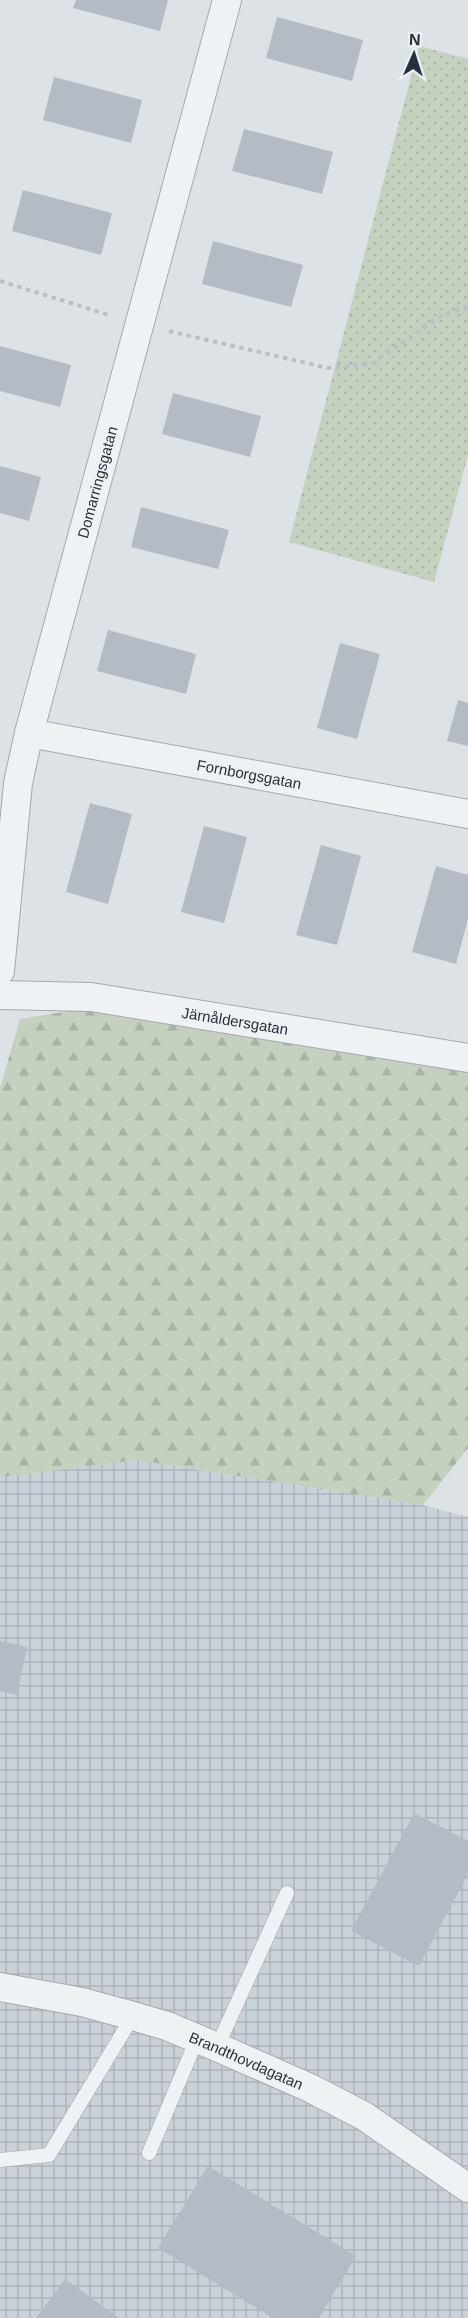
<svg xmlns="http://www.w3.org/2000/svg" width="468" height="2318" font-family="Helvetica,sans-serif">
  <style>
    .industrial { fill: url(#industrial-grid) }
    .grass { fill: url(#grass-dots) }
    .forest { fill: url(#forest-firs) }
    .building { fill: #b4bbc4 }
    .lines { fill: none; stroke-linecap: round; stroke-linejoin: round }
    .lane-casing { stroke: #a2a9b1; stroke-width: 15 }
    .street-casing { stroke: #a2a9b1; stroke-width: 30 }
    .path { stroke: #bbc0c5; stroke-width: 4; stroke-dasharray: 4.5 4.5; stroke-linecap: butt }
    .lane { stroke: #eff2f5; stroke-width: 14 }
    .street { stroke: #eff2f5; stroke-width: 28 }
    .labels { text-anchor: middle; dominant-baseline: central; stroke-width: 6; stroke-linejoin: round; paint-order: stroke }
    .street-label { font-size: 15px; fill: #26303e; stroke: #ecf0f5 }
  </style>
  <defs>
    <pattern id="industrial-grid" width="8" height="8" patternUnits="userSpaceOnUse" patternTransform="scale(1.5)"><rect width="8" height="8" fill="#cbd1d9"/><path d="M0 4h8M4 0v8" fill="none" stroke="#aeb4bb"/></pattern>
    <pattern id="grass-dots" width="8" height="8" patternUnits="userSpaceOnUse" patternTransform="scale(1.5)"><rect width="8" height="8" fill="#c4d1be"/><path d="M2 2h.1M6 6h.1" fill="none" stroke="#a8b4a4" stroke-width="1.8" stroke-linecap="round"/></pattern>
    <pattern id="forest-firs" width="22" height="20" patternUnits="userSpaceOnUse" patternTransform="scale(1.5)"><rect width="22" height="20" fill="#c4d1be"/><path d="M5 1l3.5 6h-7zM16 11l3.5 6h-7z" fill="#a8b4a4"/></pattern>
  </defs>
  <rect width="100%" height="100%" fill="#dde2e7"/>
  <polygon class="industrial" points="137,1460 423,1505 468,1517 468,2318 0,2318 0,1477"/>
  <polygon class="grass" points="419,46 468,59 468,455 434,582 289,542"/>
  <polygon class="forest" points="105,1005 468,1059 468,1448 423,1505 137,1460 0,1477 0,1088 20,1019"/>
  <g class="building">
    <polygon points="76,0 168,0 160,31 73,8"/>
    <polygon points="277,17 363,40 352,81 266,58"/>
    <polygon points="54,77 142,100 131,143 43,120"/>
    <polygon points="244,129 333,152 322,194 232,171"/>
    <polygon points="23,190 112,213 101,255 12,231"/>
    <polygon points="213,241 303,265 291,307 202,284"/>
    <polygon points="0,346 71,365 60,407 0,391"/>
    <polygon points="173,393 261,416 250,457 162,434"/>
    <polygon points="0,466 41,477 29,521 0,513"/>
    <polygon points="141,507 229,530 218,569 131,547"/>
    <polygon points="108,630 196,654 186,694 97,671"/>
    <polygon points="340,643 380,654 357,739 317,728"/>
    <polygon points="458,700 468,703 468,746 447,741"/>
    <polygon points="90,803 132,814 108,904 66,892"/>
    <polygon points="204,826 247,837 224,923 181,912"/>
    <polygon points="321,845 361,856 337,945 296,935"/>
    <polygon points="436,866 468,875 468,919 456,964 412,952"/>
    <polygon points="0,1641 27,1647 17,1695 0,1691"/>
    <polygon points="414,1813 468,1841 468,1874 419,1966 351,1931"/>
    <polygon points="208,2166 356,2256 319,2318 273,2318 158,2248"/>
    <polygon points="65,2279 119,2318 36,2318"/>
  </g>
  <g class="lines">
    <g class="lane-casing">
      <g id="lane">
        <polyline points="217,2047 287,1893"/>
        <polyline points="149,2153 197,2039"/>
        <polyline points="0,2160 49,2155 133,2016"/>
      </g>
    </g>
    <g class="street-casing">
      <g id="street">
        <path id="s1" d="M29,733l439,81"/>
        <path id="s2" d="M0,971l18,-188 11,-50 198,-733"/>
        <path id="s3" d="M0,995l91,2 377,61"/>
        <path id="s4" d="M0,1987l82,15 51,14 34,10 50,21 93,41 54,28 104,72"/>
      </g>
    </g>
    <g class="path">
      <polyline points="0,281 109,315"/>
      <polyline points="169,331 328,368 371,364 441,316 468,306"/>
    </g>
    <use href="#lane" class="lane"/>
    <use href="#street" class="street"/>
  </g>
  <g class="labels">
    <g class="street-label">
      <text stroke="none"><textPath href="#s2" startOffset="500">Domarringsgatan</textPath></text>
      <text stroke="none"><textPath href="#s1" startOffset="224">Fornborgsgatan</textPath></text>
      <text stroke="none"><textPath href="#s3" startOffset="237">Järnåldersgatan</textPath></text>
      <text stroke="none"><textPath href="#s4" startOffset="258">Brandthovdagatan</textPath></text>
    </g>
  </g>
  <g transform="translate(414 54) rotate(3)" stroke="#ecf0f5" stroke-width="4.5" paint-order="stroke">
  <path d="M0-4.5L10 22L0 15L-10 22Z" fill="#26303e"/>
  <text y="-9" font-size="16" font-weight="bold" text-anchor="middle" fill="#26303e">N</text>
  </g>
</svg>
